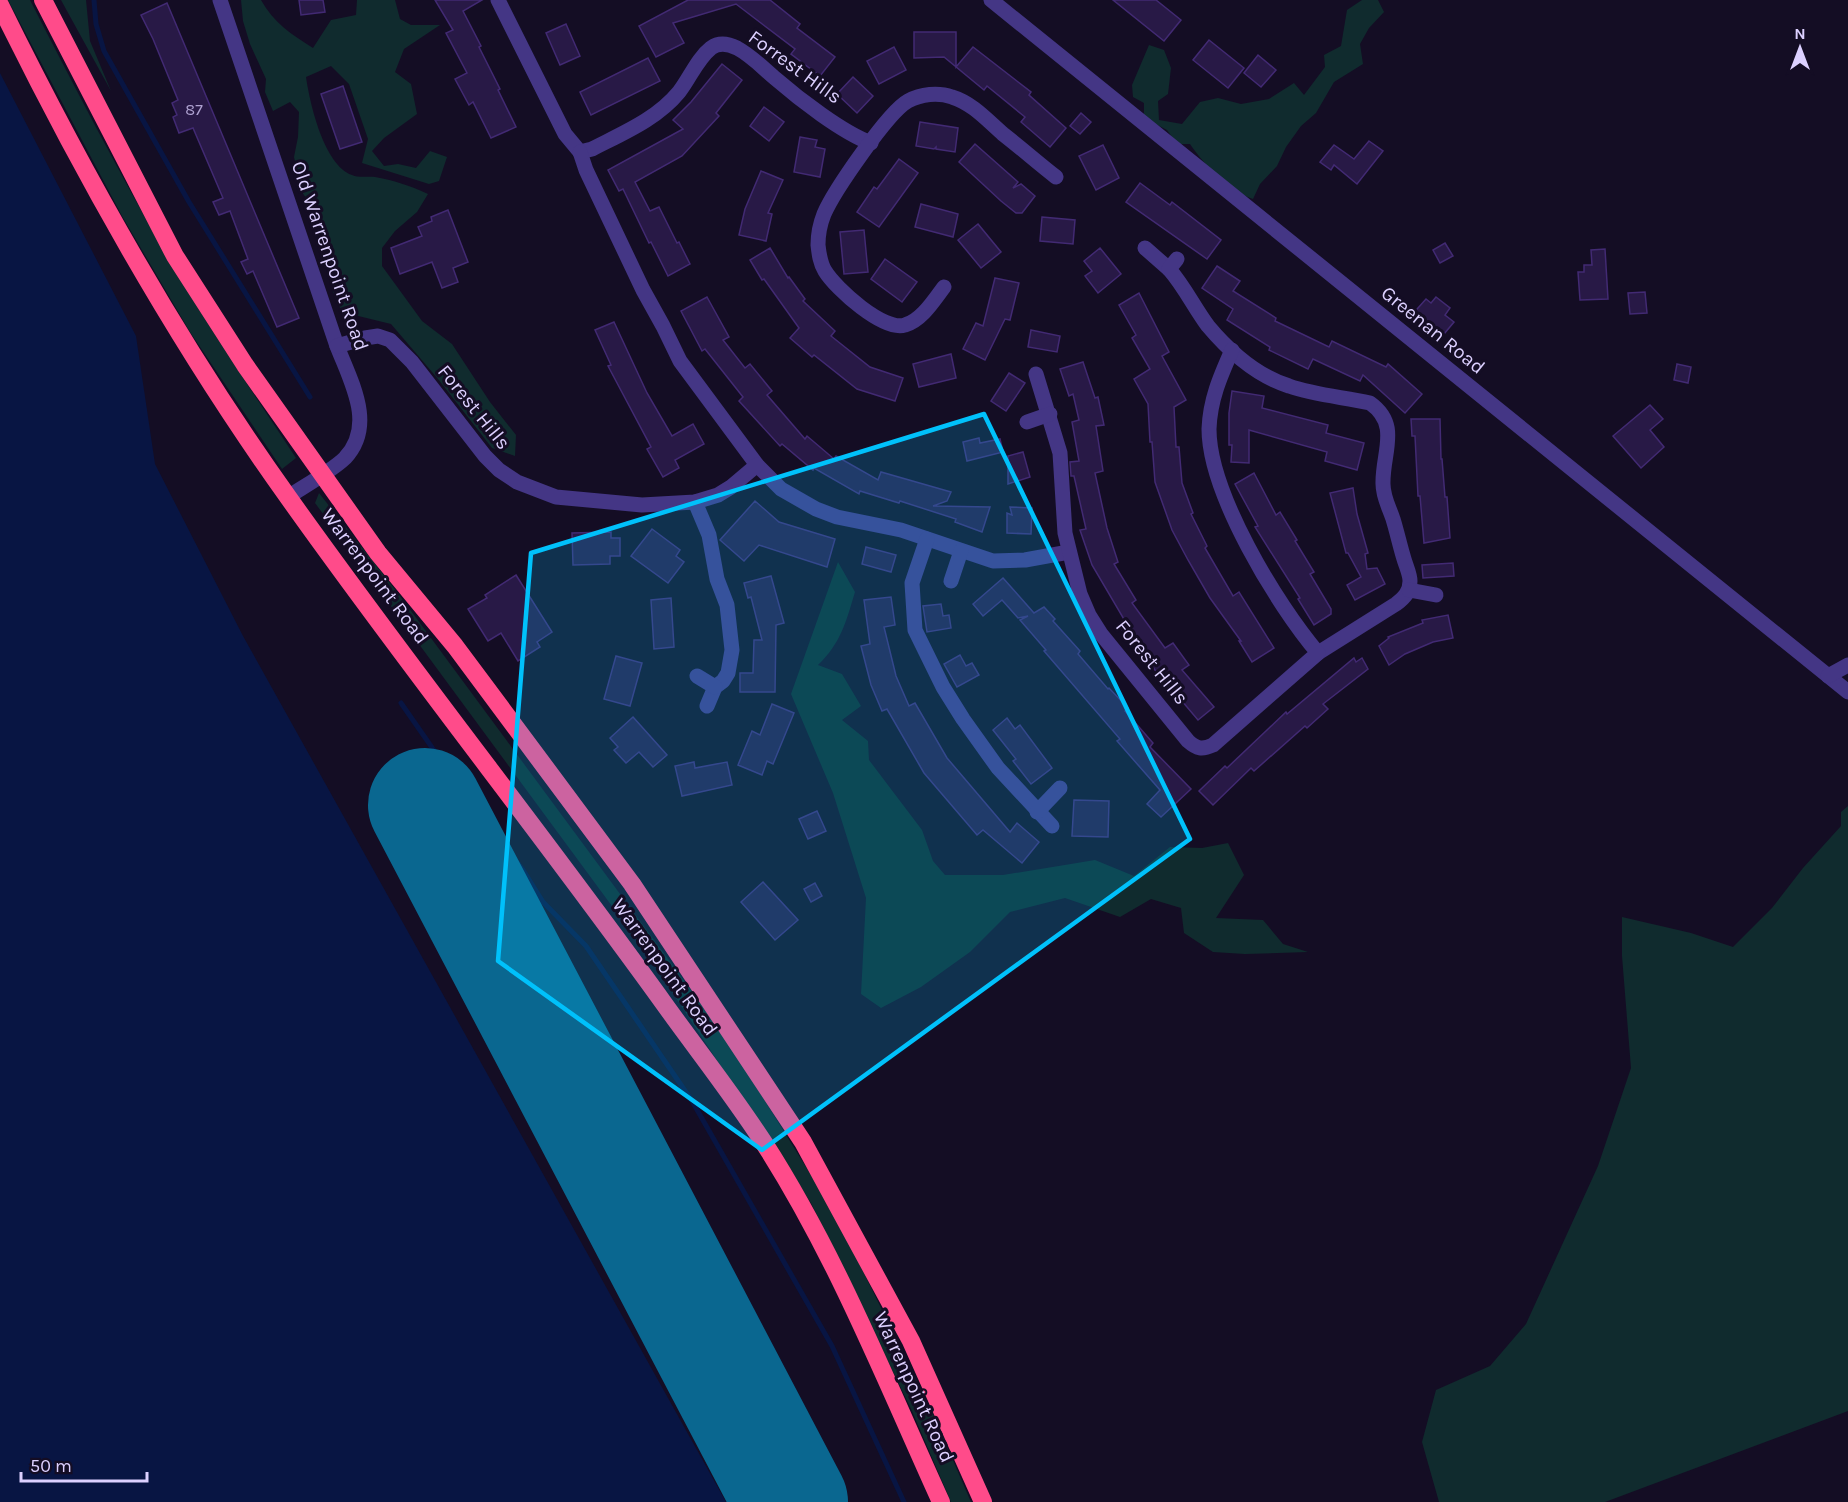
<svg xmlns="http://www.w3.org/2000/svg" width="1848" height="1502" font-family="Karla,sans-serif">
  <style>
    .green { fill: #102b2e }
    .water { fill: #081543 }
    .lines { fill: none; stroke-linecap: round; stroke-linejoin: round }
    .stream { stroke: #081543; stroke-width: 5 }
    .runway { stroke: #0a6790; stroke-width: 114 }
    .building { fill: #281946; stroke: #422a73; stroke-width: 1.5 }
    .minor { stroke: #443685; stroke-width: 15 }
    .highway { stroke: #ff4b8a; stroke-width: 18 }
    .marked { fill: #00c1fb; fill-opacity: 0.2; stroke: #00c1fb; stroke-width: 4.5; stroke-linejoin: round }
    .labels { text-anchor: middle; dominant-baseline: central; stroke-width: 6; stroke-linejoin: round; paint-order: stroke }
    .number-label { font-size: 16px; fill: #afa2d1 }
    .street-label { font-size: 20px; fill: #dcd0ff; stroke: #140d24 }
  </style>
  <rect width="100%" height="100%" fill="#140d24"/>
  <g class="green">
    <path d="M8,0h22c44,86 88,171 136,254 40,70 86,137 130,204l-14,11 -92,-137 -68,-116z"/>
    <polygon points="61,0 86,0 90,41 111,91"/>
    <path d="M241,0h20c12,22 31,35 52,48l18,-28 25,-5 1,-15h38l5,19 11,6h29l-36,24 -9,23 16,12 6,30 -33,24 -12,13 12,15 14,-2 18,4 14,-17 17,6 -8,24 -10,3 -67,-21 6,-24 -19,-55 -18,-18 -25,11c4,27 18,88 46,98 6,3 16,1 23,2 21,4 33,8 53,17l-11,18 -22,19 -13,17v18l40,55 30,23 38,58 26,33 -1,21 -23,-8 -54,-69 -47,-55 -49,-12 -9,-19 -4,-37 -10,-38 -17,-26 -8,-35 4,-20 1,-25 -9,-10 -17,9 -8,-19 1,-13 -16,-35 -7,-23z"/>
    <path d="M1362,0h16l6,12 -15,16 -9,16 3,20 -29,18 -18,31 -15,13 -15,21 -9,19 -17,18 -7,15c-25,-9 -48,-33 -63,-55h-13l-10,-14 -23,-12v-15l-11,-6 -1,-12 17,-40 15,5 7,18 -3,26 -10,7 1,19 23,4 18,-22 18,-4 23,6 28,-5 25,-16 10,12 21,-28 -1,-12 17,-9 6,-36z"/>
    <polygon points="319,493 397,592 722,1032 834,1212 933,1414 971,1502 951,1502 912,1411 811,1203 645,951 315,503"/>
    <path d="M838,562l17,30c-9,30 -14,51 -37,73l24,9 19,32 -19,14 26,21 1,19 53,70 11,31 12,14h58l92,-15 39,16 36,-29 32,1 26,-5 16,32 -28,43 47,2 20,24 25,8 -63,2 -32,-2 -29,-19 -3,-25 -30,-9 -31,18 -55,-19 -55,14 -40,40 -49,35 -40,21 -20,-14 5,-96 -33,-105 -42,-99z"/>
    <polygon points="1848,806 1848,1411 1605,1502 1439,1502 1422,1442 1436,1390 1490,1366 1526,1324 1598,1166 1631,1068 1622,956 1622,917 1691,933 1733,947 1772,908 1803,868 1841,826 1841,812"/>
  </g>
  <polygon class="water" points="0,73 136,336 155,464 243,636 726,1502 0,1502"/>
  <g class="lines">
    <g class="stream">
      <polyline points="94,0 96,24 104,51 189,202 310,397"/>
      <polyline points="401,703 456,782 523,870 543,902 586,946 692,1101 832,1346 904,1502"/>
    </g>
    <polyline class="runway" points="425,805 791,1502"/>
  </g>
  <g class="building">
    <polygon points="299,0 323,0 325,12 301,15"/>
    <polygon points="435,0 482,0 463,11 481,46 479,47 500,89 498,90 516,127 491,138 473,102 469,105 455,79 467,73 446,33 453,30"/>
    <polygon points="688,0 770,0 800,24 797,28 835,57 820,76 791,54 795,49 736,4 673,23 684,43 656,57 639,26"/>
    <polygon points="1113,0 1156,0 1181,20 1164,41"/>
    <polygon points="167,3 299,318 277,327 253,271 247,274 241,262 248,259 230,211 219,215 213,202 223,198 193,128 179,133 173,117 177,115 172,103 178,100 153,39 141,15"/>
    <polygon points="566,24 580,56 560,65 546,33"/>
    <polygon points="914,32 956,32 956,67 973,47 1031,92 1029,95 1066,128 1050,147 1021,122 1025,117 987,86 984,90 944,57 914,58"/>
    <polygon points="1209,40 1244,68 1228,88 1193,60"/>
    <polygon points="894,47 906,70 879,84 867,61"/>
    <polygon points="1258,55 1276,70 1261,87 1244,73"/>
    <polygon points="648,58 660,81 591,115 580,92"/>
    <polygon points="722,64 742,80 716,113 719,116 682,156 635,182 650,211 659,207 677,243 679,242 690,264 668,276 651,242 649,243 623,189 619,191 608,170 683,129 673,120 691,102"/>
    <polygon points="853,77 873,96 857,113 837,94"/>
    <polygon points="343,86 362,142 340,149 321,94"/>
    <polygon points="764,107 784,122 769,141 750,126"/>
    <polygon points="1081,113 1091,122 1080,134 1070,126"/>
    <polygon points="920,122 958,128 955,152 936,149 936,147 934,149 916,146"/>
    <polygon points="800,137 817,140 815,147 825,149 820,177 794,172"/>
    <polygon points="1369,141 1383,151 1357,184 1334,165 1331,170 1320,162 1334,145 1354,159"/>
    <polygon points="975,144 1018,182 1013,188 1021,184 1035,196 1022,213 1016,213 1001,201 959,162"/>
    <polygon points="1103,145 1119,178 1096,190 1079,156"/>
    <polygon points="899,159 918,173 879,227 857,212 874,187 877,189"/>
    <polygon points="761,171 783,180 768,213 772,214 766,241 739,235 745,209"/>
    <polygon points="1140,183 1170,205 1172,202 1221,240 1207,259 1126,202"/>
    <polygon points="921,204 958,214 953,237 915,227"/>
    <polygon points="448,210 468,262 453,268 458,282 442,288 432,262 400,274 391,248 422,236 418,227 432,221 431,217"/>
    <polygon points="1042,217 1075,220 1073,244 1040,241"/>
    <polygon points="978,224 1001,252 981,268 958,240"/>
    <polygon points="864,230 868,272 844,274 840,232"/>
    <polygon points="1445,243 1453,256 1440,263 1433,250"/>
    <polygon points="770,248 788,278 789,277 805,299 803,301 835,331 831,336 870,367 903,378 895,401 857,389 814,355 812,357 790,338 799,328 764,279 762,280 750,260"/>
    <polygon points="1100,248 1121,274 1098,293 1085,276 1092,271 1084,261"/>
    <polygon points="1605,249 1608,299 1580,300 1578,272 1584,272 1584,265 1592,265 1591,250"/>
    <polygon points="885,259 917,282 902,302 871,279"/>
    <polygon points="1217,266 1240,281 1233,291 1276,318 1275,321 1329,347 1332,341 1386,367 1388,364 1422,394 1405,413 1363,375 1360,381 1313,359 1308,369 1269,350 1270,347 1227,320 1233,309 1202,288"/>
    <polygon points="995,278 1019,283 1010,320 1005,319 985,360 963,349 976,323 983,326"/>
    <polygon points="1645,292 1647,313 1630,314 1628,293"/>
    <polygon points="1139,293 1169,352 1162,356 1186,400 1174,407 1176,447 1179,447 1182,483 1193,513 1191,514 1207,546 1205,548 1233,596 1239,592 1274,648 1252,662 1239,641 1241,641 1210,598 1188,560 1172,530 1155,482 1152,442 1150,442 1148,404 1134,379 1150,369 1132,338 1136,335 1119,305"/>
    <polygon points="707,297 729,337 723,340 745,368 750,364 772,391 767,395 805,439 807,436 834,459 836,456 878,480 881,472 951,492 947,501 933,506 990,507 982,532 955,522 956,519 900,501 899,503 860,491 859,494 814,468 813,470 782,444 780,446 739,401 743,397 705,349 702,351 681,311"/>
    <polygon points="1436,297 1450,308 1445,315 1454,322 1439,340 1410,317 1426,299 1431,303"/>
    <polygon points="614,322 647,393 672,436 693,424 704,444 675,460 679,468 663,477 647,449 651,447 608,366 611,365 595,330"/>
    <polygon points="1031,330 1060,336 1057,352 1028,347"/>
    <polygon points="951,354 956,378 919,387 913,364"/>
    <polygon points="1083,362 1095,398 1098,397 1104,425 1096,426 1103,471 1095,473 1107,528 1118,562 1114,564 1136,600 1132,603 1165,648 1173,643 1189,665 1182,670 1214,707 1198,720 1165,681 1164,682 1140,650 1138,651 1122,630 1128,626 1092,565 1080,530 1086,529 1074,476 1071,476 1070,462 1079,461 1072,422 1079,420 1073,394 1069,396 1060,369"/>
    <polygon points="1677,364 1691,367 1688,383 1674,380"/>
    <polygon points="1009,373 1025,383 1006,411 991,401"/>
    <polygon points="1232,391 1264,396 1262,408 1328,425 1326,433 1364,443 1357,470 1325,461 1327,452 1249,430 1249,463 1231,462 1232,445 1229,445 1229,413"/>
    <polygon points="1650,405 1663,419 1650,430 1664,447 1641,468 1613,436"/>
    <polygon points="1411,419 1440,419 1441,459 1442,459 1445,497 1447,497 1450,538 1424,543 1420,496 1418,496 1415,436 1412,436"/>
    <polygon points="979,438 980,443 1000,439 1003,452 967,461 963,442"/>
    <polygon points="1023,452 1030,477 1008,484 1008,456"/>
    <polygon points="1254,473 1276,515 1280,512 1297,540 1295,541 1314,572 1310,574 1331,609 1331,614 1314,625 1298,599 1300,598 1255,527 1258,526 1235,484"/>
    <polygon points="1353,488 1357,514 1368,553 1365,554 1367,569 1377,568 1385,584 1355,600 1347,585 1361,577 1348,553 1346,553 1330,493"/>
    <polygon points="755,501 779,522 835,539 827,567 759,545 744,561 720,540"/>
    <polygon points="1010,507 1032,508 1031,534 1007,533 1007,513 1012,515"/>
    <polygon points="652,529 680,550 676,556 684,562 668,583 631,556"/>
    <polygon points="611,532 611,538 620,538 620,556 610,556 610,564 573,565 572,533"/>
    <polygon points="866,547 896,555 891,572 862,564"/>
    <polygon points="1453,563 1454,576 1423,578 1422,565"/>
    <polygon points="516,575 552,632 537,642 540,647 518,661 501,633 488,641 468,609 487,598 485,595"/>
    <polygon points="771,576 784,623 776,625 775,692 740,692 740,673 753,673 754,640 762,640 751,597 748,598 744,583"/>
    <polygon points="1003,578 1034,613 1044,607 1055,619 1053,621 1080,651 1078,654 1108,689 1109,688 1128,708 1125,711 1153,743 1150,747 1191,789 1161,817 1147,804 1160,790 1117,741 1120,739 1044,651 1046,650 1020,620 1028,616 1018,618 1002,600 983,616 973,604"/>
    <polygon points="891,597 895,625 884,627 896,676 909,706 915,703 947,758 1010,832 1017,823 1039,842 1022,863 983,830 977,835 924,773 887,709 882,711 871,685 861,646 870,644 864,600"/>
    <polygon points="671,598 674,647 654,649 651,600"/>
    <polygon points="941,604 943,616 949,615 951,628 927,632 923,606"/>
    <polygon points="1448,615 1453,638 1433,642 1405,654 1389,665 1379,646 1389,638 1388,637 1423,623 1422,620"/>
    <polygon points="960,655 966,666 972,663 979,675 957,687 944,664"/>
    <polygon points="616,656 642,663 630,706 604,699"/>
    <polygon points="1354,658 1356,662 1362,658 1368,669 1323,704 1328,709 1307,728 1305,726 1254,771 1251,768 1213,805 1199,791 1225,766 1227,768 1286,712 1287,714"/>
    <polygon points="772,704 794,713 773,764 767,761 762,775 738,765 752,731 760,735"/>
    <polygon points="633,717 667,755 653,767 639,752 626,763 614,750 618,747 610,738"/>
    <polygon points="1007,718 1015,729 1020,725 1052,768 1031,784 1013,761 1016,759 993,730"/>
    <polygon points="694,762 695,768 727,762 732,785 682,796 675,766"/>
    <polygon points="1074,800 1109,801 1108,837 1072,836"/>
    <polygon points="817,811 826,831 808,839 799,819"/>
    <polygon points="763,882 798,920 775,940 741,902"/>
    <polygon points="815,883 822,896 811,902 804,889"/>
  </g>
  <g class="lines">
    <g class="minor">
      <path d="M220,0l117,346c14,36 39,79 8,112 -12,12 -42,29 -57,39"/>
      <path d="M498,0l67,134 15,18 12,-3c31,-16 65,-30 87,-57 11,-14 18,-33 32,-44 8,-6 18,-4 26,0 15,8 27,21 39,31 23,20 67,54 95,64"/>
      <polyline points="991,0 1848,692"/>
      <polyline points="580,152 586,170 643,290 663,326 680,361 757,465 781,489 816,509 837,517 901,530 993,561 1025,560 1069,552"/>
      <polyline points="1145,248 1169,269"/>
      <path d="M1177,259l-8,10c15,17 25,38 39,57 21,25 49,50 81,60 26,9 54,11 81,17 31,22 12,50 13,81 0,13 6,23 10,35 4,13 7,27 11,40 2,7 6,15 6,22 0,11 -6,17 -14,23l-78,49"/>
      <path d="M944,287c-10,13 -22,33 -39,38 -21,7 -69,-36 -80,-54 -5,-8 -6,-17 -7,-26 0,-11 2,-21 6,-31 10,-23 64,-102 84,-113 13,-7 30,-9 44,-4 20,6 35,23 51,37 18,14 35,29 53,43"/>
      <polyline points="337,346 365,338 378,336 390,340 412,362 485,456 499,470 517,482 556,497 642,505 695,502 718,495 731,487 757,465"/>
      <path d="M1036,374l24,79 5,80 15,61 9,21 12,19 87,107c9,8 14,9 25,4l105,-92c-41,-48 -109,-160 -109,-224 1,-29 11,-52 23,-79"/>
      <polyline points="1027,422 1050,414"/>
      <polyline points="695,502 709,535 717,579 727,605 732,650 728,673 723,681 715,687 707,706"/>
      <polyline points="927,539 912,583 915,630 943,687 963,719 998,768 1052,826"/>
      <polyline points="951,581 961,551"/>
      <polyline points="1409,590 1436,595"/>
      <polyline points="697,676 715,687"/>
      <polyline points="1828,676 1848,665"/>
      <polyline points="1037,812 1060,788"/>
    </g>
    <g class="highway">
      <polyline points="43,0 175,256 245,365 378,553 455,646 632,884 803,1142 911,1341 983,1502"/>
      <path d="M0,5c84,171 177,337 288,492 122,172 254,337 377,508 33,46 68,90 99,138 72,112 122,238 177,359"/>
    </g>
  </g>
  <path class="marked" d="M984,414l206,425 -428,311 -264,-189 33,-408z"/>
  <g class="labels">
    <g class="number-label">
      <text x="194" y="109">87</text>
    </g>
    <g class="street-label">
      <text transform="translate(795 67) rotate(36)">Forrest Hills</text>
      <text transform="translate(330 256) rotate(71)">Old Warrenpoint Road</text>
      <text transform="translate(1433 330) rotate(39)">Greenan Road</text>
      <text transform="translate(474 407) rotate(51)">Forest Hills</text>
      <text transform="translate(375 576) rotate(53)">Warrenpoint Road</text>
      <text transform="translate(1152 662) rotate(51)">Forest Hills</text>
      <text transform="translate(665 967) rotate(54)">Warrenpoint Road</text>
      <text transform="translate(914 1387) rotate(65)">Warrenpoint Road</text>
    </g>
  </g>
  <g transform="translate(1800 48)" stroke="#140d24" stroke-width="4.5" paint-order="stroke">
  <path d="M0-4.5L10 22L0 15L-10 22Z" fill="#dcd0ff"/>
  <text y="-9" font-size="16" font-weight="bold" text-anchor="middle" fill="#dcd0ff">N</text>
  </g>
  <path d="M21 1472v9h126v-9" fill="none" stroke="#dcd0ff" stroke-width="3"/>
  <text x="30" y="1472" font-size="18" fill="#dcd0ff" stroke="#140d24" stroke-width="4.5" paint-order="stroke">50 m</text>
</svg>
